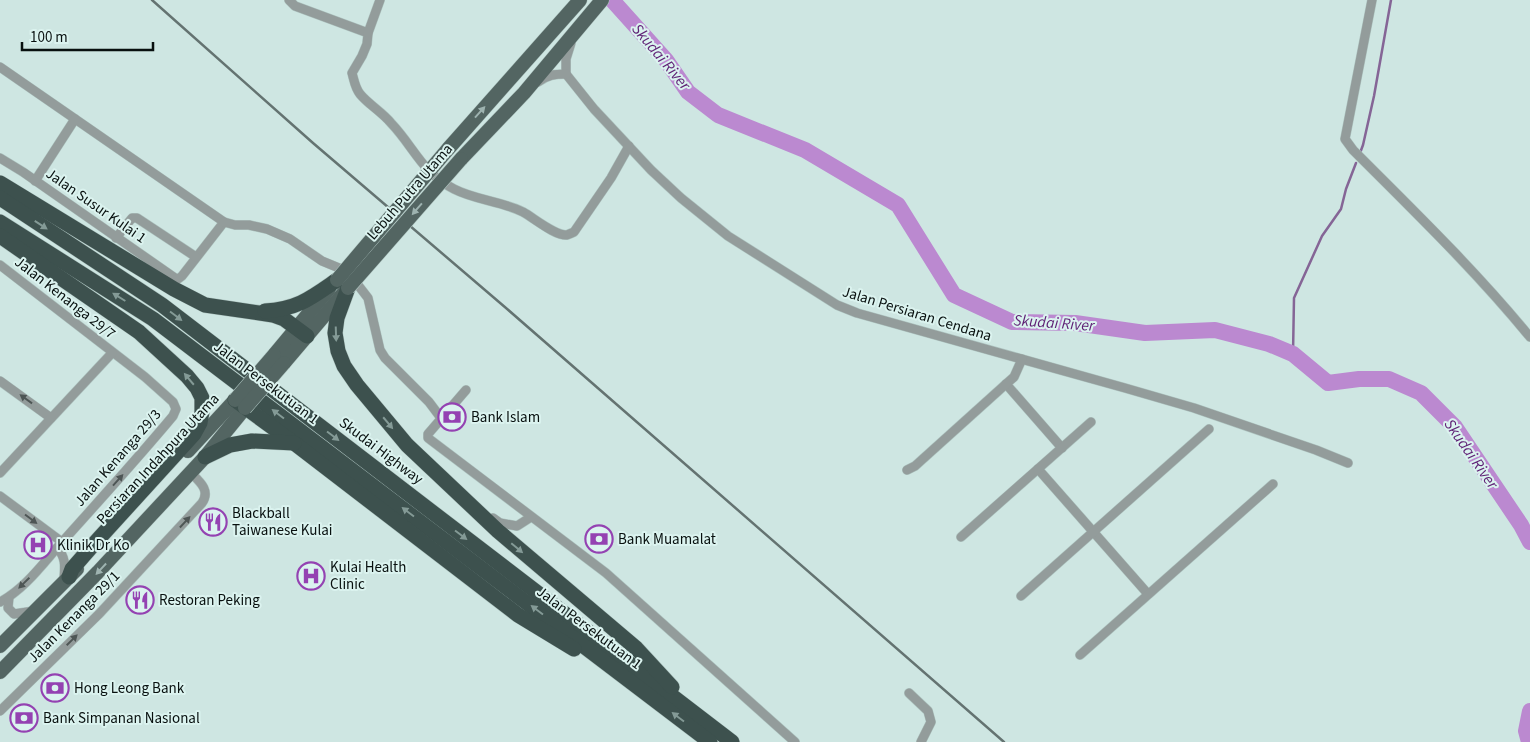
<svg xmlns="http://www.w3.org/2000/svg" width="1530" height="742" font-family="'Source Sans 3',sans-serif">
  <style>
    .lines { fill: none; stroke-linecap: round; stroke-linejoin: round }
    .stream { stroke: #856596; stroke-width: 2.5 }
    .river { stroke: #bb89d0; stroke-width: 16 }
    .street-casing { stroke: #aec4c0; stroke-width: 10 }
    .primary-casing { stroke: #aec4c0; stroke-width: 15 }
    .highway-casing { stroke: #aec4c0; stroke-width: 16 }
    .street { stroke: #939c9b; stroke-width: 9 }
    .primary { stroke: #536562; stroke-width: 14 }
    .highway { stroke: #3d514e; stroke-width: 15 }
    .rail { stroke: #647371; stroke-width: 2.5 }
    .primary-bridge-casing { stroke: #aec4c0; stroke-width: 15; stroke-linecap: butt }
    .primary-bridge { stroke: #536562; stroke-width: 14 }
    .oneway { fill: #9eb3b0 }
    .oneway2 { fill: #849a96 }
    .oneway3 { fill: #4e5655 }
    .labels { text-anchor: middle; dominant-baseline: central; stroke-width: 4; stroke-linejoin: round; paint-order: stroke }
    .street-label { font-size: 15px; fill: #08100f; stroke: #dbf3ef }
    .poi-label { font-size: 15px; fill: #08100f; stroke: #dbf3ef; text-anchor: start }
    .water-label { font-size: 16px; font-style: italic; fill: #5e1f74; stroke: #dbf3ef }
  </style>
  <rect width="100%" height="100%" fill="#cee6e2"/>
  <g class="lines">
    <g class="stream">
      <polyline points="1360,153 1363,145 1374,96 1391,0"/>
      <polyline points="1293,354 1294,298 1322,236 1341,209 1346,189 1356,163"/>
    </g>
    <g class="river">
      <polyline points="612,0 666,60 688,92 718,115 805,150 898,205 954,295 1012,322 1075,323 1145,333 1215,330 1269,344 1293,354 1328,383 1359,379 1389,379 1421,393 1455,427 1521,525 1530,542"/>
      <polyline points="1529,742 1526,731 1530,711"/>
    </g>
    <g class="street-casing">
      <g id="street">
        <path d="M289,0l6,6 73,27 -1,11 -5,12 -10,17c2,7 3,15 8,21 8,10 22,18 31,29 23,24 31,50 63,66 21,11 47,12 69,23 11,6 32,24 44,23 2,-1 5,-2 7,-3l37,-54 18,-32"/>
        <path d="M1372,0l-27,139 8,11c60,60 122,120 177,187"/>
        <polyline points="368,33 380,0"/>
        <polyline points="0,67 224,222 182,276 178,279 175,278 23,172 0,158"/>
        <polyline points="566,74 594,109 651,170 681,198 728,236 837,305 857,313 1125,388 1194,408 1316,450 1348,463"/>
        <polyline points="566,74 566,59 571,43"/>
        <path d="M538,82c9,-7 17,-8 28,-8"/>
        <polyline points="35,181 75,119"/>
        <polyline points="224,222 235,225 249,225 267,229 290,239 322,261 339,268 351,276 368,298 380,350 385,358 429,402 441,418"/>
        <polyline points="116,238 132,218 137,218 196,257"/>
        <path d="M0,265l145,112 28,25 3,7 -3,7c-36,43 -73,84 -110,125 -19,21 -38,48 -63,61"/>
        <polyline points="0,381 51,418"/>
        <polyline points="1006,384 1062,448"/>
        <polyline points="466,390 428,434 428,438 606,573 795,742"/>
        <polyline points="1038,469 1148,594"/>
        <polyline points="907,470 915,466 1006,384 1014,377 1022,359"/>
        <polyline points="0,473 112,353"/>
        <path d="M0,496l62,46c10,5 17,8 28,4"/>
        <polyline points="493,518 500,523 517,526 531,517"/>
        <polyline points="961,537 1091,422"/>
        <path d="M57,548c9,9 8,18 7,31"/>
        <polyline points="1021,596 1209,429"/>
        <polyline points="9,597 8,608 14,614 34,611"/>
        <polyline points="1080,655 1273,484"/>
        <polyline points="909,693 928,711 931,722 921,742"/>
        <path d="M0,711l99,-97 103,-111c9,-13 -3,-22 -12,-31"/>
      </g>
    </g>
    <g class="primary-casing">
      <g id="primary">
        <polyline points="448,149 580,0"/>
        <polyline points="461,159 524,93 602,0"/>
        <polyline points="274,355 329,289"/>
        <polyline points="284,363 346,290"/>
        <polyline points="188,451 235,400"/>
        <polyline points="0,646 77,569"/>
        <polyline points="0,672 98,572 205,457 245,408"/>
      </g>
    </g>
    <g class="highway-casing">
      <g id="highway">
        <polyline points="0,183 174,289 205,305 273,315 284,319 307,336"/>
        <polyline points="0,198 162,305 732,742"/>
        <polyline points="0,222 153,319 710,742"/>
        <polyline points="0,236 139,332 187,376 197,388 202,398 202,412 200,423 194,434 93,545 72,569 69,577"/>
        <polyline points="348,288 337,318 335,333 338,351 344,366 357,385 407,445 498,531 636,648 672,687"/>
        <path d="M265,311c33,-2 46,-13 72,-31"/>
        <polyline points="235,400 294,443 518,615 574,649"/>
        <polyline points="205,457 230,445 252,441 294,443"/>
      </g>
    </g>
    <use href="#street" class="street"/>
    <use href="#primary" class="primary"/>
    <use href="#highway" class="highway"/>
    <polyline class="rail" points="152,0 313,143 506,308 1004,742"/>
    <g class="primary-bridge-casing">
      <g id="primary-bridge">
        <polyline points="337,280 448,149"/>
        <polyline points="348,288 461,159"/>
        <polyline points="235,400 274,355"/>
        <polyline points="245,408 284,363"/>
      </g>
    </g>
    <use href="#primary-bridge" class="primary-bridge"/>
  </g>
  <defs><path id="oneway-solid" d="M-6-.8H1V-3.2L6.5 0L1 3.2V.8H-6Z" transform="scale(1.25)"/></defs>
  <g class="oneway">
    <use href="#oneway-solid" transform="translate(480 112) rotate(-48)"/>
    <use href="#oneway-solid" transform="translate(417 209) rotate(131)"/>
    <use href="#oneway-solid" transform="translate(101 569) rotate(133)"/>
  </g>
  <g class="oneway2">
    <use href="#oneway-solid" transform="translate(41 225) rotate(33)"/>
    <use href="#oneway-solid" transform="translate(119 297) rotate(-148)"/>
    <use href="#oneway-solid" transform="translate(176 316) rotate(37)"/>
    <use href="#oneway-solid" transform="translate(336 334) rotate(88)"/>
    <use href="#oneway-solid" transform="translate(189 379) rotate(-130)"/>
    <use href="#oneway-solid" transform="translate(278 414) rotate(-143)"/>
    <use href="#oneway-solid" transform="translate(388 423) rotate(50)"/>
    <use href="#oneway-solid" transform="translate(333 436) rotate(37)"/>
    <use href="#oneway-solid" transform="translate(408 512) rotate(-143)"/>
    <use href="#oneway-solid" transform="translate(461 535) rotate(37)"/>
    <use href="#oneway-solid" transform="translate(517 548) rotate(40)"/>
    <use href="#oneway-solid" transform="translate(537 610) rotate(-143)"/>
    <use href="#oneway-solid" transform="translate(678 717) rotate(-143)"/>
  </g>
  <g class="oneway3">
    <use href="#oneway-solid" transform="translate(26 399) rotate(-144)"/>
    <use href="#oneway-solid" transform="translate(118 480) rotate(-48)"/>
    <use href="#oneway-solid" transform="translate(31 519) rotate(37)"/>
    <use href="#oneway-solid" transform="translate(185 522) rotate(-47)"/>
    <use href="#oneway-solid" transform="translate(24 583) rotate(136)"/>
    <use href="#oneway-solid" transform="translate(72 640) rotate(-45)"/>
  </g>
  <defs>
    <g id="bank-ring" transform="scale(1.4375)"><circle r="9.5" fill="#dbf3ef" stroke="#9442b2" stroke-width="1.5"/><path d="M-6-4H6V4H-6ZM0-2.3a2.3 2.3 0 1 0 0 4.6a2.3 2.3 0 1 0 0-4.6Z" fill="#9442b2"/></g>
    <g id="restaurant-ring" transform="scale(1.4375)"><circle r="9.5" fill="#dbf3ef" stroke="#9442b2" stroke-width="1.5"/><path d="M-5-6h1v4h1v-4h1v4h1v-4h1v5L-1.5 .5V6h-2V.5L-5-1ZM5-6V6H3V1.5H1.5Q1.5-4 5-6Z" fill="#9442b2"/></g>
    <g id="hospital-ring" transform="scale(1.4375)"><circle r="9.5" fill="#dbf3ef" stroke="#9442b2" stroke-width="1.5"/><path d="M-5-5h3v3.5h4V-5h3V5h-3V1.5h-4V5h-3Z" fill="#9442b2"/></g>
  </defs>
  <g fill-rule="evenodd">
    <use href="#bank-ring" x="452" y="417"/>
    <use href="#restaurant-ring" x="213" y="522"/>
    <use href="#bank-ring" x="599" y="539"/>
    <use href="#hospital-ring" x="38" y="545"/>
    <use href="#hospital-ring" x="311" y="576"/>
    <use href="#restaurant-ring" x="140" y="600"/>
    <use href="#bank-ring" x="55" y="688"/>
    <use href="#bank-ring" x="24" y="718"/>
  </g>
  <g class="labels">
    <g class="street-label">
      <text transform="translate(410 192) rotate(-49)">Lebuh Putra Utama</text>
      <text transform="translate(96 206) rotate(35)">Jalan Susur Kulai 1</text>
      <text transform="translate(65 298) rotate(38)">Jalan Kenanga 29/7</text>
      <text transform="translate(917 314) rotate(17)">Jalan Persiaran Cendana</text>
      <text transform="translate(266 383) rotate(37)">Jalan Persekutuan 1</text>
      <text transform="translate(381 451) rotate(37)">Skudai Highway</text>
      <text transform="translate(118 458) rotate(-49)">Jalan Kenanga 29/3</text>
      <text transform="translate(158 459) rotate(-47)">Persiaran Indahpura Utama</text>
      <text transform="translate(74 617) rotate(-45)">Jalan Kenanga 29/1</text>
      <text transform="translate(589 628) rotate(37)">Jalan Persekutuan 1</text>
    </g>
    <g class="poi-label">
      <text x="471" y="417">Bank Islam</text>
      <text x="232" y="513">Blackball<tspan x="232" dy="17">Taiwanese Kulai</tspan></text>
      <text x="618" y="539">Bank Muamalat</text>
      <text x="57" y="545">Klinik Dr Ko</text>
      <text x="330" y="567">Kulai Health<tspan x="330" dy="17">Clinic</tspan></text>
      <text x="159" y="600">Restoran Peking</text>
      <text x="74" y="688">Hong Leong Bank</text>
      <text x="43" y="718">Bank Simpanan Nasional</text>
    </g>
    <g class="water-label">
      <text transform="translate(661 57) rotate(50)">Skudai River</text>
      <text transform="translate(1054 323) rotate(4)">Skudai River</text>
      <text transform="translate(1471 454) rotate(55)">Skudai River</text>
    </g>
  </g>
  <path d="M22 42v8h131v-8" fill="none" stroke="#08100f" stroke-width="2.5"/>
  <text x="30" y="42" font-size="15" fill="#08100f" stroke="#dbf3ef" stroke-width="4" paint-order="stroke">100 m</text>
</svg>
